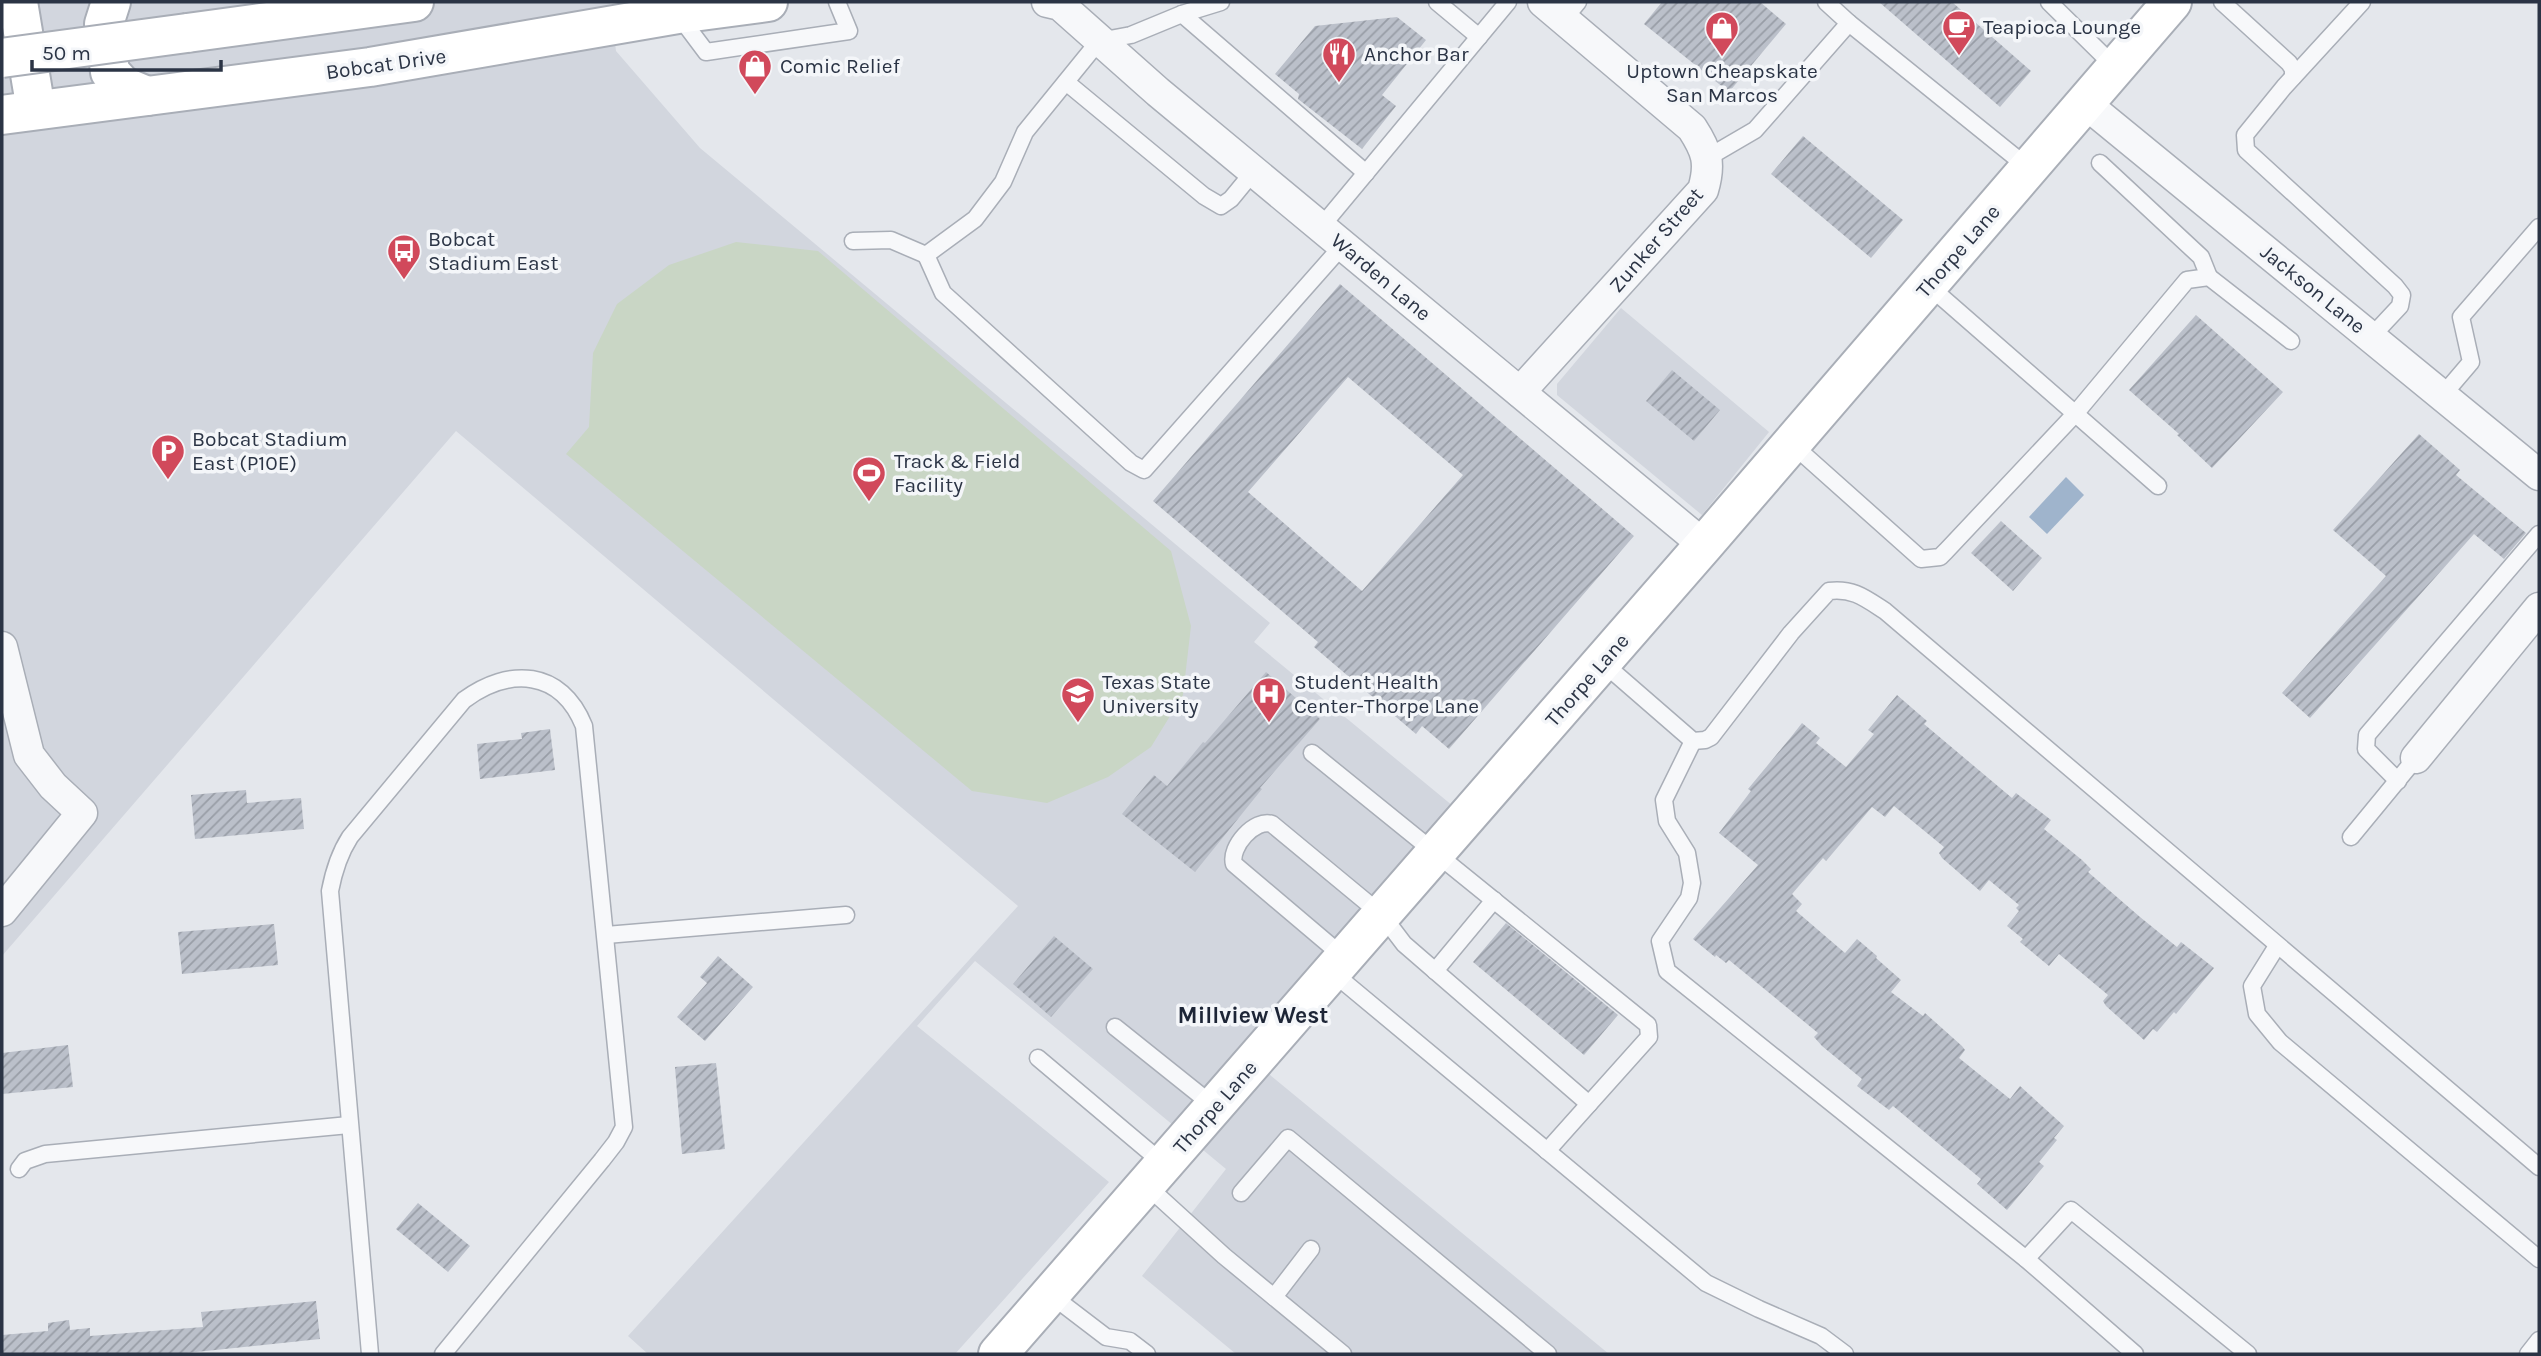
<svg xmlns="http://www.w3.org/2000/svg" width="2541" height="1356" font-family="Karla,sans-serif">
  <style>
    .built { fill: #d2d6de }
    .grass { fill: #c9d6c5 }
    .water { fill: #9fb4cc }
    .building { fill: url(#building-hatch); fill-rule: evenodd }
    .lines { fill: none; stroke-linecap: round; stroke-linejoin: round }
    .lane-casing { stroke: #a9aeb7; stroke-width: 19 }
    .street-casing { stroke: #a9aeb7; stroke-width: 33 }
    .secondary-casing { stroke: #a9aeb7; stroke-width: 42 }
    .lane { stroke: #f7f8fa; stroke-width: 16 }
    .street { stroke: #f7f8fa; stroke-width: 30 }
    .secondary { stroke: #fff; stroke-width: 38 }
    .secondary-bridge-casing { stroke: #a9aeb7; stroke-width: 42; stroke-linecap: butt }
    .secondary-bridge { stroke: #fff; stroke-width: 38 }
    .labels { text-anchor: middle; dominant-baseline: central; stroke-width: 7; stroke-linejoin: round; paint-order: stroke }
    .poi-label { font-size: 21px; fill: #2b3445; stroke: #f4f6f9; text-anchor: start }
    .street-label { font-size: 21px; fill: #2b3445; stroke: #f4f6f9 }
    .neighbourhood-label { font-size: 23px; font-weight: bold; fill: #1d2536; stroke: #f4f6f9 }
  </style>
  <defs>
    <pattern id="building-hatch" width="6" height="6" patternUnits="userSpaceOnUse" patternTransform="scale(1.75)"><rect width="6" height="6" fill="#bbc0ca"/><path d="M-1 1l2-2M0 6l6-6M5 7l2-2" fill="none" stroke="#989da6"/></pattern>
  </defs>
  <rect width="100%" height="100%" fill="#e4e7ec"/>
  <g class="built">
    <polygon points="2,2 610,2 616,51 700,148 1270,623 1254,642 1453,806 1241,1051 1609,1354 1236,1354 1142,1276 1226,1169 975,961 917,1026 1109,1182 955,1354 648,1354 628,1336 1018,906 456,431 2,956"/>
    <polygon points="1621,308 1769,432 1702,515 1557,395 1557,384"/>
  </g>
  <polygon class="grass" points="736,242 818,251 1171,551 1191,626 1183,695 1151,747 1108,777 1047,803 972,791 566,454 589,427 593,353 617,304 669,265"/>
  <polygon class="water" points="2066,477 2084,495 2047,534 2029,517"/>
  <g class="building">
    <polygon points="1662,2 1760,2 1786,24 1729,92 1644,24"/>
    <polygon points="1879,2 1952,2 2031,71 2000,107"/>
    <polygon points="1397,17 1426,40 1382,95 1396,106 1362,149 1298,99 1299,94 1275,74 1315,26"/>
    <polygon points="1803,136 1903,220 1871,258 1771,174"/>
    <path d="M1340,284l294,252 -185,213 -27,-23 -6,8 -102,-87 4,-5 -165,-141zM1348,377l115,98 -101,116 -114,-99z"/>
    <polygon points="2196,315 2283,392 2212,468 2177,435 2179,434 2129,390"/>
    <polygon points="1672,370 1720,410 1694,441 1646,401"/>
    <polygon points="2419,434 2460,470 2456,475 2526,533 2504,559 2474,534 2310,718 2282,693 2386,576 2333,530"/>
    <polygon points="2001,521 2042,558 2013,591 1971,553"/>
    <polygon points="1266,672 1320,719 1260,788 1262,789 1195,872 1122,814 1154,775 1167,786 1203,742 1205,743"/>
    <polygon points="1897,695 1927,721 1924,724 2012,798 2016,793 2051,820 2044,829 2082,860 2091,869 2088,872 2140,917 2177,947 2181,942 2214,968 2176,1014 2174,1012 2157,1032 2153,1029 2144,1040 2106,1006 2103,1001 2108,995 2059,954 2049,966 2020,942 2023,939 2007,926 2019,911 2016,908 2019,905 1989,880 1980,891 1942,858 1939,853 1944,847 1894,806 1885,817 1872,807 1826,861 1823,858 1792,894 1802,904 1796,911 1845,953 1857,939 1877,956 1876,958 1901,980 1891,992 1923,1016 1925,1013 1962,1046 1965,1050 1959,1058 2010,1099 2020,1086 2064,1126 2054,1138 2057,1140 2039,1162 2044,1166 2007,1210 1977,1184 1981,1179 1893,1106 1889,1110 1857,1086 1862,1079 1822,1046 1814,1037 1818,1033 1729,960 1726,963 1716,955 1715,957 1693,939 1758,865 1719,833 1751,791 1748,789 1791,737 1802,723 1820,738 1816,743 1846,767 1874,734 1868,730"/>
    <polygon points="550,729 555,770 480,779 477,744 522,739 521,733"/>
    <polygon points="246,790 247,803 301,798 304,829 195,839 191,795"/>
    <polygon points="1506,923 1618,1015 1584,1055 1473,962"/>
    <polygon points="274,924 278,965 182,974 178,932"/>
    <polygon points="1054,936 1093,969 1051,1017 1013,984"/>
    <polygon points="718,956 753,987 705,1041 677,1017 707,983 700,977"/>
    <polygon points="68,1045 73,1087 2,1094 2,1053"/>
    <polygon points="716,1063 725,1149 682,1154 675,1067"/>
    <polygon points="418,1203 470,1246 448,1272 396,1229"/>
    <polygon points="316,1301 320,1339 177,1354 2,1354 2,1335 48,1331 48,1323 69,1320 70,1330 90,1328 90,1336 203,1327 201,1312"/>
  </g>
  <g class="lines">
    <g class="lane-casing">
      <g id="lane">
        <polyline points="1437,2 1479,37"/>
        <polyline points="1826,2 1849,23 2030,169"/>
        <polyline points="2049,2 2116,68"/>
        <polyline points="2222,2 2289,63 2293,69 2293,77"/>
        <polyline points="2362,2 2284,87 2245,135 2246,150 2395,286 2402,295 2400,306 2371,337"/>
        <polyline points="1182,14 1366,173"/>
        <polyline points="679,16 706,52 849,31 837,2"/>
        <polyline points="1564,19 1578,2"/>
        <polyline points="1066,82 1204,196 1221,206 1231,199 1254,171"/>
        <polyline points="1707,158 1755,130 1849,23"/>
        <polyline points="2100,163 2201,257 2209,277"/>
        <polyline points="1321,227 1508,2"/>
        <polyline points="853,241 891,240 926,255 975,219 1003,182 1025,132 1099,41 1131,35 1182,14 1221,2"/>
        <polyline points="926,255 943,293 1131,463 1144,470 1343,245"/>
        <polyline points="1929,286 2158,486"/>
        <polyline points="2442,396 2471,362 2461,317 2539,227"/>
        <polyline points="1792,444 1921,559 1940,557 1946,551 2075,414 2187,280 2209,277 2291,341"/>
        <path d="M1602,662l91,79 12,-1 6,-3 80,-104 38,-42c24,-3 36,7 56,20l654,556"/>
        <polyline points="1693,741 1664,800 1667,821 1687,853 1692,883 1689,898 1660,941 1667,971 2026,1259 2135,1354"/>
        <path d="M1312,753l336,272 1,12 -60,67 -185,-160 -22,-29 -110,-91c-17,-6 -43,23 -38,40l111,94"/>
        <polyline points="2398,781 2366,749 2367,735 2539,534"/>
        <polyline points="2351,837 2416,758"/>
        <polyline points="606,935 846,915"/>
        <polyline points="2277,946 2252,986 2257,1014 2280,1042 2539,1259"/>
        <polyline points="1435,971 1494,900"/>
        <polyline points="1332,972 1706,1283 1759,1309 1821,1336 1845,1354"/>
        <polyline points="1115,1027 1215,1107"/>
        <polyline points="1038,1058 1165,1165"/>
        <polyline points="1547,1151 1589,1104"/>
        <polyline points="19,1169 25,1161 45,1154 349,1125"/>
        <polyline points="1146,1185 1224,1256 1343,1354"/>
        <polyline points="1241,1193 1288,1138 1548,1354"/>
        <polyline points="2026,1259 2071,1210 2248,1354"/>
        <polyline points="1051,1295 1106,1337 1130,1341 1147,1354"/>
        <polyline points="1274,1297 1311,1249"/>
        <path d="M370,1354l-40,-463c4,-21 9,-37 20,-54l114,-137c45,-33 97,-31 120,26l40,401 -8,15 -14,18 -159,194"/>
        <polyline points="2528,1354 2539,1340"/>
      </g>
    </g>
    <g class="street-casing">
      <g id="street">
        <polyline points="1047,2 1060,5 1158,92 1704,545"/>
        <polyline points="2086,104 2539,475"/>
        <path d="M1520,392l183,-202c8,-27 4,-39 -11,-62l-149,-126"/>
        <polyline points="2,647 29,755 53,786 82,813 2,911"/>
        <polyline points="2416,758 2539,608"/>
      </g>
    </g>
    <g class="secondary-casing">
      <g id="secondary">
        <polyline points="18,2 36,110"/>
        <polyline points="111,2 104,24 110,72 123,86 147,96"/>
        <polyline points="187,33 414,2"/>
        <polyline points="2,115 370,67 678,14 768,2"/>
        <polyline points="998,1354 1704,545 2172,2"/>
      </g>
    </g>
    <use href="#lane" class="lane"/>
    <use href="#street" class="street"/>
    <use href="#secondary" class="secondary"/>
    <g class="secondary-bridge-casing">
      <polyline id="secondary-bridge" points="2,58 187,33"/>
    </g>
    <use href="#secondary-bridge" class="secondary-bridge"/>
  </g>
  <defs>
    <g id="cafe-pin" transform="scale(1.75)"><path d="M0 17L-7.5 6A9.5 9.5 0 1 1 7.5 6Z" fill="#d1495b" stroke="#f4f6f9"/><path d="M-5.5-4.5H6V0H3Q3 3.5 0 3.5H-2.5Q-5.5 3.5-5.5 0ZM3-3.2v2h1.7v-2ZM-6 4.5H4V6H-6Z" fill="#fff"/></g>
    <g id="shop-pin" transform="scale(1.75)"><path d="M0 17L-7.5 6A9.5 9.5 0 1 1 7.5 6Z" fill="#d1495b" stroke="#f4f6f9"/><path d="M-5-2.5h2.3a2.7 3.5 0 0 1 5.4 0H5L5.5 6h-11ZM-1.5-2.5h3a1.5 2.3 0 0 0-3 0Z" fill="#fff"/></g>
    <g id="restaurant-pin" transform="scale(1.75)"><path d="M0 17L-7.5 6A9.5 9.5 0 1 1 7.5 6Z" fill="#d1495b" stroke="#f4f6f9"/><path d="M-5-6h1v4h1v-4h1v4h1v-4h1v5L-1.5 .5V6h-2V.5L-5-1ZM5-6V6H3V1.5H1.5Q1.5-4 5-6Z" fill="#fff"/></g>
    <g id="bus-pin" transform="scale(1.75)"><path d="M0 17L-7.5 6A9.5 9.5 0 1 1 7.5 6Z" fill="#d1495b" stroke="#f4f6f9"/><path d="M-5-6H5V4H4V6H2V4H-2V6H-4V4H-5ZM-3.5-4V0h7V-4ZM-3.5 1.2v1.5H-2V1.2ZM2 1.2v1.5H3.5V1.2Z" fill="#fff"/></g>
    <g id="parking-pin" transform="scale(1.75)"><path d="M0 17L-7.5 6A9.5 9.5 0 1 1 7.5 6Z" fill="#d1495b" stroke="#f4f6f9"/><path d="M-3.5-5.5H1a3.5 3.5 0 0 1 0 7H-1V5.5H-3.5ZM-1-3.4V-.6H.8a1.4 1.4 0 0 0 0-2.8Z" fill="#fff"/></g>
    <g id="stadium-pin" transform="scale(1.75)"><path d="M0 17L-7.5 6A9.5 9.5 0 1 1 7.5 6Z" fill="#d1495b" stroke="#f4f6f9"/><path d="M0-5a6.5 5 0 1 0 0 10a6.5 5 0 1 0 0-10ZM-3.5-1.8h7v3.6h-7Z" fill="#fff"/></g>
    <g id="university-pin" transform="scale(1.75)"><path d="M0 17L-7.5 6A9.5 9.5 0 1 1 7.5 6Z" fill="#d1495b" stroke="#f4f6f9"/><path d="M0-5L7-2L0 1L-7-2ZM-4 1L0 2.5L4 1V4Q0 6-4 4Z" fill="#fff"/></g>
    <g id="hospital-pin" transform="scale(1.75)"><path d="M0 17L-7.5 6A9.5 9.5 0 1 1 7.5 6Z" fill="#d1495b" stroke="#f4f6f9"/><path d="M-5-5h3v3.5h4V-5h3V5h-3V1.5h-4V5h-3Z" fill="#fff"/></g>
  </defs>
  <g fill-rule="evenodd">
    <use href="#cafe-pin" x="1959" y="27"/>
    <use href="#shop-pin" x="1722" y="28"/>
    <use href="#restaurant-pin" x="1339" y="54"/>
    <use href="#shop-pin" x="755" y="66"/>
    <use href="#bus-pin" x="404" y="251"/>
    <use href="#parking-pin" x="168" y="451"/>
    <use href="#stadium-pin" x="869" y="473"/>
    <use href="#university-pin" x="1078" y="694"/>
    <use href="#hospital-pin" x="1269" y="694"/>
  </g>
  <g class="labels">
    <g class="poi-label">
      <text x="1983" y="27">Teapioca Lounge</text>
      <text x="1364" y="54">Anchor Bar</text>
      <text x="780" y="66">Comic Relief</text>
      <text x="1722" y="71" text-anchor="middle">Uptown Cheapskate<tspan x="1722" dy="24">San Marcos</tspan></text>
      <text x="428" y="239">Bobcat<tspan x="428" dy="24">Stadium East</tspan></text>
      <text x="192" y="439">Bobcat Stadium<tspan x="192" dy="24">East (P10E)</tspan></text>
      <text x="894" y="461">Track &amp; Field<tspan x="894" dy="24">Facility</tspan></text>
      <text x="1102" y="682">Texas State<tspan x="1102" dy="24">University</tspan></text>
      <text x="1294" y="682">Student Health<tspan x="1294" dy="24">Center-Thorpe Lane</tspan></text>
    </g>
    <g class="street-label">
      <text transform="translate(386 64) rotate(-8)">Bobcat Drive</text>
      <text transform="translate(1656 240) rotate(-49)">Zunker Street</text>
      <text transform="translate(1958 251) rotate(-49)">Thorpe Lane</text>
      <text transform="translate(1381 277) rotate(40)">Warden Lane</text>
      <text transform="translate(2313 289) rotate(39)">Jackson Lane</text>
      <text transform="translate(1587 680) rotate(-49)">Thorpe Lane</text>
      <text transform="translate(1215 1107) rotate(-49)">Thorpe Lane</text>
    </g>
    <g class="neighbourhood-label">
      <text x="1253" y="1015">Millview West</text>
    </g>
  </g>
  <rect width="2541" height="1356" fill="none" stroke="#2b3445" stroke-width="7"/>
  <path d="M32 60v10h189v-10" fill="none" stroke="#2b3445" stroke-width="3.5"/>
  <text x="42" y="60" font-size="21" fill="#2b3445" stroke="#f4f6f9" stroke-width="5" paint-order="stroke">50 m</text>
</svg>
